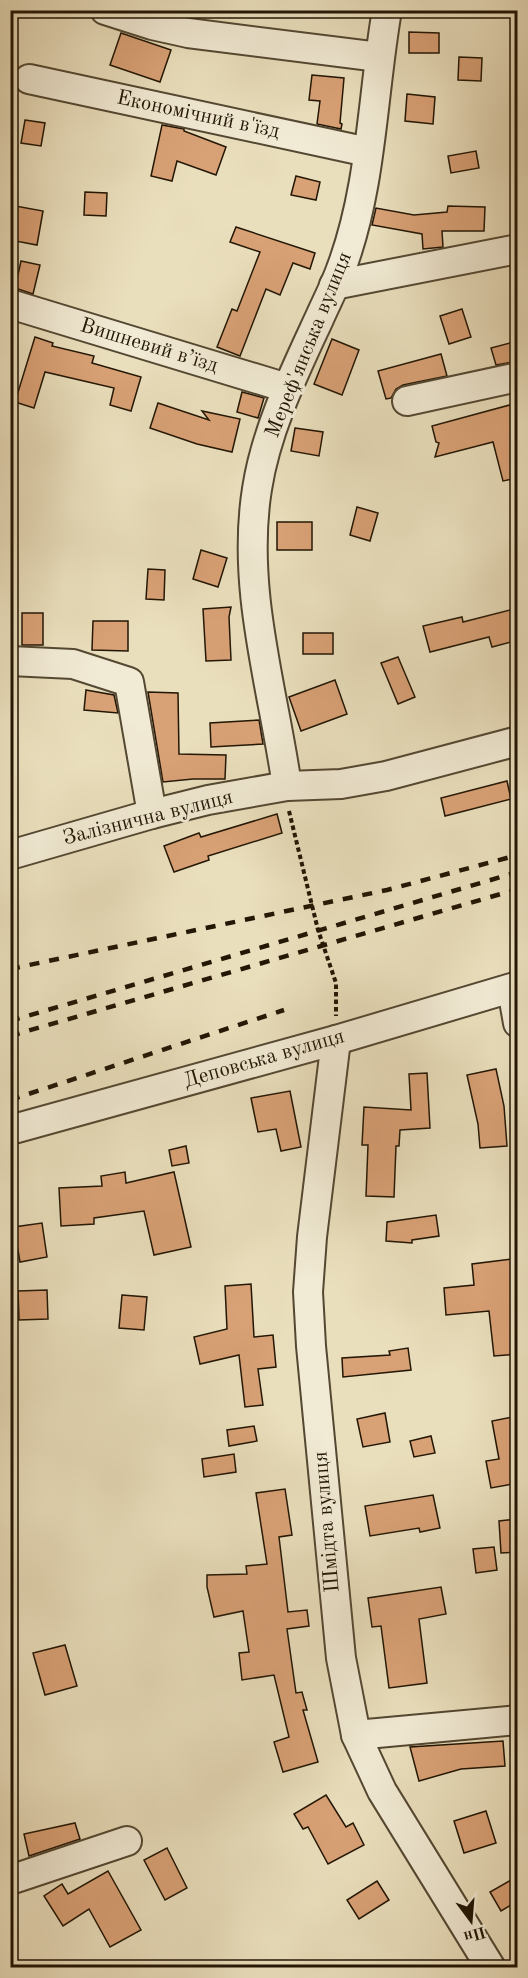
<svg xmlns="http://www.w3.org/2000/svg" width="528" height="1978" font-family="'Old Standard TT',serif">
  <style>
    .building { fill: #d9a176; stroke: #221604; stroke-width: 1.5 }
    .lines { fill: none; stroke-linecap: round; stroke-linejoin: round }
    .minor-casing { stroke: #544832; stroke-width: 32 }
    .path { stroke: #221604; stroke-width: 4; stroke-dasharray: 4.5 3; stroke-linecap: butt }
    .minor { stroke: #f1ead4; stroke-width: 28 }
    .rail { stroke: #221604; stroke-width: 4.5; stroke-dasharray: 10 10; stroke-linecap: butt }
    .labels { text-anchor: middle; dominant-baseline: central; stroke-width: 6; stroke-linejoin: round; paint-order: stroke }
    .street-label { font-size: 21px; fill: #221604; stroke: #f1ead4 }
  </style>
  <rect width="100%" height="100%" fill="#eadfbd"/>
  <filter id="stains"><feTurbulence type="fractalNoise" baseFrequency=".00333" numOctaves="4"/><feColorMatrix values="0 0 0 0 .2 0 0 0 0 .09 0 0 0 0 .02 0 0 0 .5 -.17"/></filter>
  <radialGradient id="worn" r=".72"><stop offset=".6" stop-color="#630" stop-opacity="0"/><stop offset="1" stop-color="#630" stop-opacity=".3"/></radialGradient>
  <g class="building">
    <polygon points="409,32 439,33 439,53 409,53"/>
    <polygon points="121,33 171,50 160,82 110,65"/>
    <polygon points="459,57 482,58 481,81 458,80"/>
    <polygon points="312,75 344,78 340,123 342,124 341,129 317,124 320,101 309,100"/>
    <polygon points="407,94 435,97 433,124 405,121"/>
    <polygon points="25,120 45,123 41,146 21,143"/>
    <polygon points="162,125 184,129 184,131 226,147 216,175 177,161 172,181 151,176"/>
    <polygon points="476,151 479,168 451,173 448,156"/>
    <polygon points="296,176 320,182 316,200 291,195"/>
    <polygon points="85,192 107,193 106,216 84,215"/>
    <polygon points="10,205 43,211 37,245 10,240"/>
    <polygon points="448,206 485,207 484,231 442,231 443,247 423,249 422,234 372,225 376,208 414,215 447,212"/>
    <polygon points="236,227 315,253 310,269 293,263 280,295 266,289 240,356 217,347 232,309 237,311 260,252 230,242"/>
    <polygon points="21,261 40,265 33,294 15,288"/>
    <polygon points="462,309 471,337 449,344 440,316"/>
    <polygon points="35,337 53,343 52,346 94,356 92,363 141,377 131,411 110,405 114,388 45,372 34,408 15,402"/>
    <polygon points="332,339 359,350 342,395 314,384"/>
    <polygon points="518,341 518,361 496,365 491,348"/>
    <polygon points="441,354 447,376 403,385 396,389 391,398 386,399 378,371"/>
    <polygon points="242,392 264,398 258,418 237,412"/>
    <polygon points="158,403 209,420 202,411 240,419 232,452 197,444 150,428"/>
    <polygon points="517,403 518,478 503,481 493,442 435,457 439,443 436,442 432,426"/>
    <polygon points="295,428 323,432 319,456 291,451"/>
    <polygon points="357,507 378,513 370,541 350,535"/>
    <rect x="277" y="522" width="35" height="28"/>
    <polygon points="201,550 227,558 218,587 193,579"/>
    <polygon points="148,569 165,570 164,600 146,599"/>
    <polygon points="231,607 229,617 231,660 206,661 203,609"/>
    <polygon points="518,608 518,640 492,647 489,637 430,652 423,626 462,617 463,622"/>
    <rect x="22" y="613" width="21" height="32"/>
    <polygon points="93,621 128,621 128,651 92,650"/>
    <rect x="303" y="633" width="30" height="21"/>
    <polygon points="398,657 415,697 398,704 381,663"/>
    <polygon points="335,680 347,714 301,731 289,697"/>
    <polygon points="86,690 114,695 118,713 84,710"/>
    <polygon points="148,692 178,693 179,754 226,755 225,779 193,779 163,782"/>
    <polygon points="259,720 263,744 211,747 210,723"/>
    <polygon points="507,781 511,799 445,816 441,798"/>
    <polygon points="277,814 282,833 208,856 209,860 174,872 164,846 199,833 201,837"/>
    <polygon points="496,1069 504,1106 507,1146 480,1148 478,1124 467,1075"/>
    <polygon points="427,1073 430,1128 400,1130 399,1146 396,1146 394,1197 366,1196 368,1145 362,1145 364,1107 411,1110 409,1074"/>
    <polygon points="290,1091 301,1147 281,1151 276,1129 258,1132 251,1098"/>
    <polygon points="186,1146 189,1163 172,1166 169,1150"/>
    <polygon points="125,1172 126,1183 174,1172 191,1247 154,1255 144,1211 94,1218 94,1224 61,1226 59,1188 102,1186 101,1176"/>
    <polygon points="436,1215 439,1236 412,1240 412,1243 386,1241 387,1222"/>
    <polygon points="42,1223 47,1257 20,1262 14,1227"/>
    <polygon points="512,1259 517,1302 513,1302 518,1354 494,1356 489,1311 446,1315 444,1288 474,1285 472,1264"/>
    <polygon points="251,1284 254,1337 273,1335 276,1367 258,1369 263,1405 245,1407 239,1355 200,1364 194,1337 227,1329 225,1286"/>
    <polygon points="47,1290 48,1319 19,1320 18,1291"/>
    <polygon points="122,1295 147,1297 144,1330 119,1328"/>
    <polygon points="408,1348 411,1370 343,1377 342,1358 390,1355 389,1351"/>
    <polygon points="385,1413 390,1442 363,1447 357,1419"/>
    <polygon points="518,1416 518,1483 491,1488 486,1461 499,1459 492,1421"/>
    <polygon points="254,1426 257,1441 229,1446 227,1430"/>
    <polygon points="431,1436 435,1453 414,1457 410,1441"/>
    <polygon points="234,1454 236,1472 204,1477 202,1459"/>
    <polygon points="285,1489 292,1535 279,1537 288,1612 307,1610 309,1626 287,1629 296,1693 302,1692 307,1710 303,1710 318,1762 283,1772 274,1742 289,1737 274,1675 242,1680 239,1653 249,1652 243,1611 214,1617 207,1587 207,1575 247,1574 246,1566 267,1564 256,1493"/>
    <polygon points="433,1495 440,1528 420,1532 419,1528 370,1536 365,1506"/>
    <polygon points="518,1519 518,1552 501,1553 499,1521"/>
    <polygon points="494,1547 497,1570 476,1573 473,1549"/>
    <polygon points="441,1587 446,1614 419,1619 427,1683 389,1688 381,1626 372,1627 368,1598"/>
    <polygon points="65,1645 77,1686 45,1695 33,1653"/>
    <polygon points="503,1741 505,1766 461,1769 419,1781 410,1747"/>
    <polygon points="326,1795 346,1827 353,1823 364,1845 328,1864 308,1827 303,1829 294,1814"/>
    <polygon points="486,1811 496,1843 464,1853 454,1821"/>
    <polygon points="75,1823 80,1839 29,1856 24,1834"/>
    <polygon points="167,1848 187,1888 165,1900 144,1860"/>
    <polygon points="108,1871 141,1930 110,1947 89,1909 63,1926 44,1896 62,1884 68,1894"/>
    <polygon points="518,1876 518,1901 501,1911 490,1892"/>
    <polygon points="377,1881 389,1900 359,1919 347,1900"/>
  </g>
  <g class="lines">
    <g class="minor-casing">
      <g id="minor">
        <polyline points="105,10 152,25 188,33 379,57"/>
        <polyline points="29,79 368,152"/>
        <polyline points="334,285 518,249"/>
        <polyline points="10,304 287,388"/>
        <polyline points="407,401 518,377"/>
        <polyline points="10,661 73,664 129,682 152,814"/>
        <path d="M287,786c-14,-98 -46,-197 -30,-297 9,-59 37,-116 62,-170 7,-16 16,-33 22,-50 31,-82 31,-172 46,-259"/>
        <polyline points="10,855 152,814 208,800 287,786 341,784 386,776 518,741"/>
        <polyline points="512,989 518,1023"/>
        <polyline points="336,1040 312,1237 308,1292 311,1346 341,1658 356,1735 382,1791 491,1968"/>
        <polyline points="10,1130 336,1040 518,986"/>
        <polyline points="356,1735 518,1720"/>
        <polyline points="10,1880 127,1841"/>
      </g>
    </g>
    <polyline class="path" points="289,811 318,930 336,983 336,1016"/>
    <use href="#minor" class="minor"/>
    <g class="rail">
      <polyline points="10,969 387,890 518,855"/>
      <polyline points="10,1021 518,872"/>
      <polyline points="10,1036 518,889"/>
      <polyline points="10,1100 284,1010"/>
    </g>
  </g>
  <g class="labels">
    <g class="street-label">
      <text transform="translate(198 115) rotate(12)">Економічний в'їзд</text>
      <text transform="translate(309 345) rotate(-68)">Мереф'янська вулиця</text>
      <text transform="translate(149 346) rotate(17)">Вишневий в’їзд</text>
      <text transform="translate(148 818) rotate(-14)">Залізнична вулиця</text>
      <text transform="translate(264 1059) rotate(-16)">Деповська вулиця</text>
      <text transform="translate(327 1522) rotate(-95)">Шмідта вулиця</text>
    </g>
  </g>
  <rect width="528" height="1978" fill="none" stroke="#eadfbd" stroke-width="36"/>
  <rect x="12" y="12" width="504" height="1954" fill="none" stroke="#221604" stroke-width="3"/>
  <rect x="18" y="18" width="492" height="1942" fill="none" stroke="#221604" stroke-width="1.5"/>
  <g transform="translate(471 1921) rotate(164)" stroke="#f1ead4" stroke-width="4.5" paint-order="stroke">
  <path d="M0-4.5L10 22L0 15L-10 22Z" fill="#221604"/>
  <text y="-9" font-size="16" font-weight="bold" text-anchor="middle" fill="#221604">Пн</text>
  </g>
  <rect width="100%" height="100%" filter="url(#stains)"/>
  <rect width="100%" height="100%" fill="url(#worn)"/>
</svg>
